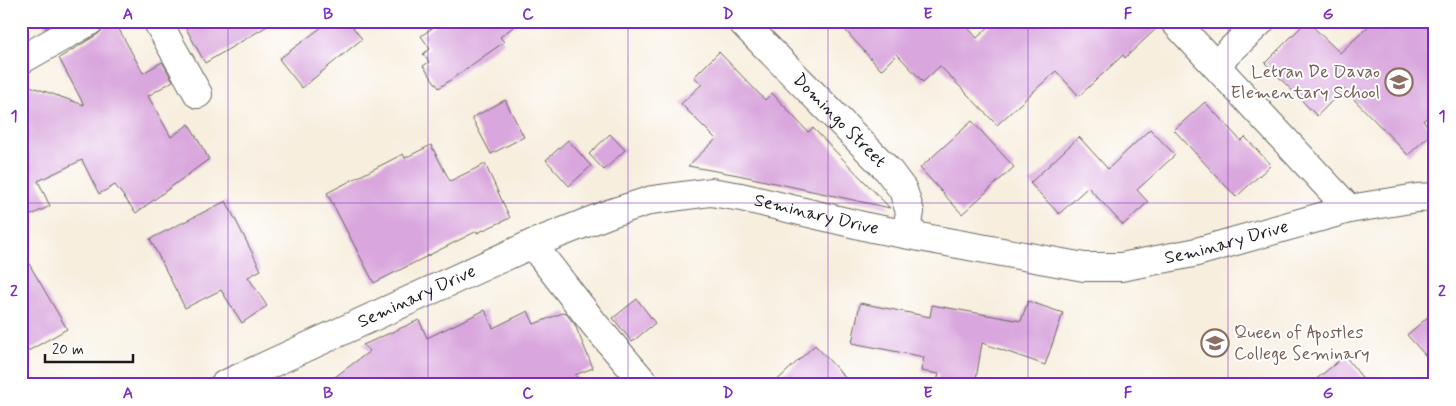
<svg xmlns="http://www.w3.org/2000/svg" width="1456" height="406" font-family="Mynerve,sans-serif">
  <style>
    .building { fill: #d9a6dd }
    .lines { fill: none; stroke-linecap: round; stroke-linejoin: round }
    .minor-casing { stroke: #696660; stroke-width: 30 }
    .minor { stroke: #fff; stroke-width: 28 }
    .grid { fill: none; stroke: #7b2cbf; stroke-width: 1; stroke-opacity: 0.55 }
    .labels { text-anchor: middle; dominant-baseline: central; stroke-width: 4; stroke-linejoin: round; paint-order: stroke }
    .education-label { font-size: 18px; fill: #785e54; stroke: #fff; text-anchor: end }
    .street-label { font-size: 18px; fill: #1c1c1c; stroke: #fff }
    .neatline { fill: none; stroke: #7b2cbf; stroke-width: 2 }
    .grid-label { font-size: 16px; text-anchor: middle; font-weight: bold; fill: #7b2cbf }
  </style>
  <rect width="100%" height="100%" fill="#fff"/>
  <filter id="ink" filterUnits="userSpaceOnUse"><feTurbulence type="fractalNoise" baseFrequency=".02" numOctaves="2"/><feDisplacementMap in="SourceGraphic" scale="10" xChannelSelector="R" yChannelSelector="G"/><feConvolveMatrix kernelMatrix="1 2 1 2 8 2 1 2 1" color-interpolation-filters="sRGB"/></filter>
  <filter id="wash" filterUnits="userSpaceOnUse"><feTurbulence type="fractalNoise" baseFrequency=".0096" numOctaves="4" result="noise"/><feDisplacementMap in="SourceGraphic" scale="20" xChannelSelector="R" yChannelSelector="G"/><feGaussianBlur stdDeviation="1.12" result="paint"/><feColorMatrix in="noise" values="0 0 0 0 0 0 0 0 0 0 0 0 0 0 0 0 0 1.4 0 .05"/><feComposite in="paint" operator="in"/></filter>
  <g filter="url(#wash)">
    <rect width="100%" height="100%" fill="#f7eede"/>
    <g id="blocks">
      <g class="building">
        <polygon points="42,21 58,21 46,28"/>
        <polygon points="106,21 115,22 143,73 162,62 173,81 148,96 171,137 189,124 209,159 136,213 115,185 99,194 82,160 38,181 50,206 21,220 21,83 84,105 59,58 98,34 104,28"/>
        <polygon points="182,21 276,21 205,63"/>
        <polygon points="330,21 348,21 362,39 302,88 279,59"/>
        <polygon points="442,21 521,21 500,37 504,42 439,88 423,66 429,62 423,54 430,49 421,36"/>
        <polygon points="837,21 962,21 977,38 995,21 1159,21 1159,26 1125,58 1123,55 1079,96 1056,71 997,125 940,66 923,82 897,54 881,70"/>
        <polygon points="1307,21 1340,53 1374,21 1435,21 1435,110 1423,121 1433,132 1408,155 1344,89 1317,116 1265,63"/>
        <polygon points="719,52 765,100 772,93 808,132 813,128 890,208 738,175 688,166 716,139 681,104 702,84 694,77"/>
        <polygon points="505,100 524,137 491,154 472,118"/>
        <polygon points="1205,102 1241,141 1245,137 1271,165 1236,197 1174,130"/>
        <polygon points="972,121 1014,167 962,214 920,168"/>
        <polygon points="1150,129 1175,155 1137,190 1148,202 1123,225 1088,187 1059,214 1030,183 1079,137 1108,169"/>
        <polygon points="610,134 625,150 604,170 589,154"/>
        <polygon points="568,140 591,166 569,186 546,160"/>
        <polygon points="431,145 450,181 485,164 510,218 477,233 477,231 374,283 327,193 403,154 405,158"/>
        <polygon points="226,201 261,270 248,277 267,306 242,323 221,290 185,308 150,239"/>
        <polygon points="21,250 67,329 21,355"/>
        <polygon points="637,299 655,323 632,342 613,318"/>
        <polygon points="1028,301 1063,313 1045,365 982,343 975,385 936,385 939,374 921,371 924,357 852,343 860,303 930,317 932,305 1021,321"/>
        <polygon points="485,310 493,328 528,311 534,324 565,312 575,325 593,368 575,375 584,385 324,385 370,351 363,345 419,320 427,338"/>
        <polygon points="1435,311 1435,366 1407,335"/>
        <polygon points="815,345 852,385 772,385"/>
        <polygon points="1345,356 1368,385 1309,385"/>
      </g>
    </g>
  </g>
  <g filter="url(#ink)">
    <use href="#blocks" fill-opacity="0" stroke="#696660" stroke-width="1"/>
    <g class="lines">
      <g class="minor-casing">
        <g id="minor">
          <polyline points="157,21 198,94"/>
          <path id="s1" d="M741,21l147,149 15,20 7,22 -4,22"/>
          <polyline points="1174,21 1349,209"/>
          <polyline points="21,60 90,21"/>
          <polyline points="1215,65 1261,21"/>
          <polyline points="532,244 595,325 646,385"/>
          <path id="s2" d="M224,385l308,-141 79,-31 41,-13 59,-8 30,5 131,31 64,12 148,27h37l72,-14 156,-44 68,-11 18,-1"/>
        </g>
      </g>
      <use href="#minor" class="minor"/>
    </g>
  </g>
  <path class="grid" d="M228,21v364M428,21v364M628,21v364M828,21v364M1028,21v364M1228,21v364M21,203h1414"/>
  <defs>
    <g id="school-ring" transform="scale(1.4375)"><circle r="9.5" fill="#fff" stroke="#8d6e63" stroke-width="1.5"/><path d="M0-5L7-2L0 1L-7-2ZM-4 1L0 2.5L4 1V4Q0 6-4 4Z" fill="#8d6e63"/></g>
    <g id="university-ring" transform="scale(1.4375)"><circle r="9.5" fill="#fff" stroke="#8d6e63" stroke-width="1.5"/><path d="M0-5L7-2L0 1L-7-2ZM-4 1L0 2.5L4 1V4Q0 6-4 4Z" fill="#8d6e63"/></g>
  </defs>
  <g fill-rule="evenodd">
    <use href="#school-ring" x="1399" y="82"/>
    <use href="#university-ring" x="1215" y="343"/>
  </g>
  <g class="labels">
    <g class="education-label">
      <text x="1380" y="72">Letran De Davao<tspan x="1380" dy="21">Elementary School</tspan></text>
      <text x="1234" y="333" text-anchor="start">Queen of Apostles<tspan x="1234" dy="21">College Seminary</tspan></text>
    </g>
    <g class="street-label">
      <text stroke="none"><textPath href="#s1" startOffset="140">Domingo Street</textPath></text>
      <text stroke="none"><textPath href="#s2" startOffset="634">Seminary Drive</textPath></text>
      <text stroke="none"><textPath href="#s2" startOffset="1052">Seminary Drive</textPath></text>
      <text stroke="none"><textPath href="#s2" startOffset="212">Seminary Drive</textPath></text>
    </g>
  </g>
  <rect width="1456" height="406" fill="none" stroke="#fff" stroke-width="55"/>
  <path d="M45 354v8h88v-8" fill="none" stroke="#1c1c1c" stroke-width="2.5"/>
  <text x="52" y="354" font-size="15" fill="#1c1c1c" stroke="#ffffff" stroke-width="4" paint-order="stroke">20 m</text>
  <rect x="28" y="28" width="1400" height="350" class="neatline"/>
  <g class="grid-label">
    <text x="128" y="19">A</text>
    <text x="328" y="19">B</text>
    <text x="528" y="19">C</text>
    <text x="728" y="19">D</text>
    <text x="928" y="19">E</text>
    <text x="1128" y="19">F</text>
    <text x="1328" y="19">G</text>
    <text x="14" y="121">1</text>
    <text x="1442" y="121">1</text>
    <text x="14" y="296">2</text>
    <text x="1442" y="296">2</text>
    <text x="128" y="398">A</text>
    <text x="328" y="398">B</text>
    <text x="528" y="398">C</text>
    <text x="728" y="398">D</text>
    <text x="928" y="398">E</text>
    <text x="1128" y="398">F</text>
    <text x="1328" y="398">G</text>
  </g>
</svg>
